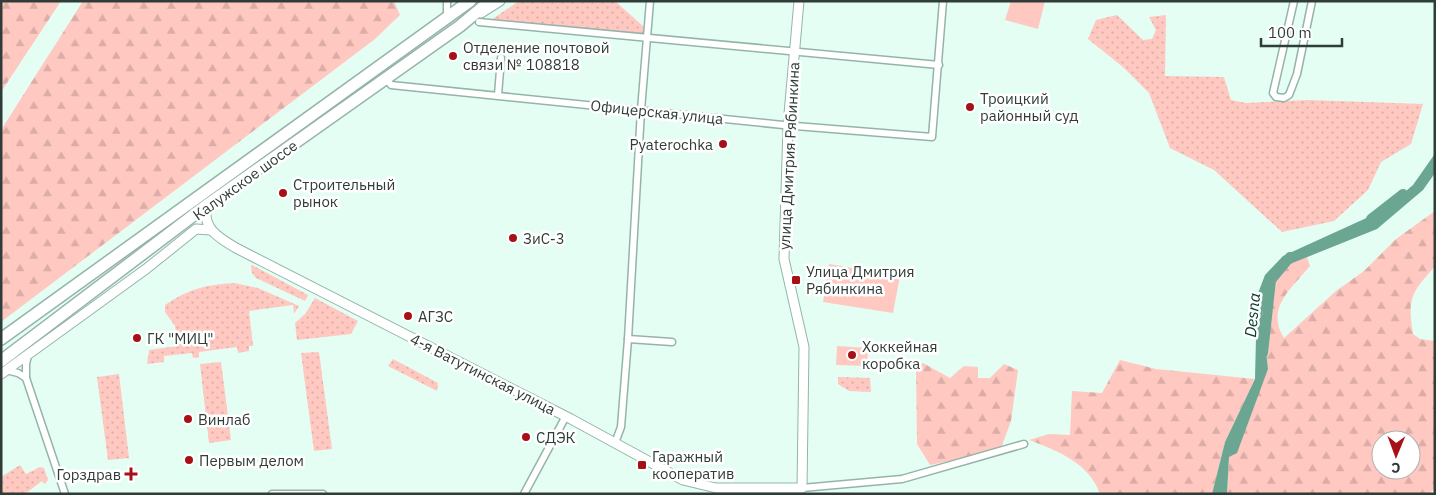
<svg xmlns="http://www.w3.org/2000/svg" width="1436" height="495" font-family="'IBM Plex Sans',sans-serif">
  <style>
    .grass { fill: url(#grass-dots) }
    .forest { fill: url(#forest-firs); fill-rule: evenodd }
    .garden { fill: #ffc8c1 }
    .water { fill: #6ba692 }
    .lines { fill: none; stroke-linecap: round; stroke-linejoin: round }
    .river { stroke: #6ba692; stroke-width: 10 }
    .street-casing { stroke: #95b4a9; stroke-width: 9 }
    .secondary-casing { stroke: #95b4a9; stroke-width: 11 }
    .highway-casing { stroke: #95b4a9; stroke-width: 14 }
    .street { stroke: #fff; stroke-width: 6 }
    .secondary { stroke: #fff; stroke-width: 9 }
    .highway { stroke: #fff; stroke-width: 11 }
    .poi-dot { fill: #a61016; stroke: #fff; stroke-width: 2 }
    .labels { text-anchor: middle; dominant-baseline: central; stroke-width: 5; stroke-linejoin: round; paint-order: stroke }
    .poi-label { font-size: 15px; fill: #2f3c37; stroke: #fff; text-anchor: start }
    .street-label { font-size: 15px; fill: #2f3c37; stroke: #fff }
    .water-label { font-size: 16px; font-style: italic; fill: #023a2c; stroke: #fff }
  </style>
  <defs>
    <pattern id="grass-dots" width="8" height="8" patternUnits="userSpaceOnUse" patternTransform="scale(1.25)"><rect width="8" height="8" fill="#ffc8c1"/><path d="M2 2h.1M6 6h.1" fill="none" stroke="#dbada6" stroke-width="1.8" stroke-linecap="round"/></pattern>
    <pattern id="forest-firs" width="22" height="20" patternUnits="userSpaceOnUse" patternTransform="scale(1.25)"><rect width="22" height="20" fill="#ffc8c1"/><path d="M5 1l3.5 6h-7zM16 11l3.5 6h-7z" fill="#dbada6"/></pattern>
  </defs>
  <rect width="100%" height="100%" fill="#e4fef4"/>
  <g class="grass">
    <polygon points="519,1 615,1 644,27 643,36 488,22"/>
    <polygon points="1117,15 1143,40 1152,39 1156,30 1149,17 1166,15 1165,76 1224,77 1231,100 1246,103 1308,100 1423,104 1411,144 1381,162 1368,190 1334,221 1282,232 1214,170 1170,148 1149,93 1123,67 1088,39 1096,20"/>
    <polygon points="251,265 252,265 308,295 305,301 256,278 252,273"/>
    <path d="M234,283l24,5 41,18 -5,8 -1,-9 -44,6 4,35h-4v5l-11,2 -1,-6 -38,5v5l-6,1 -1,-5 -28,3v6l-17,2 2,-14 29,-4 -3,-20 -10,-14v-7c24,-16 40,-20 69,-22z"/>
    <polygon points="315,298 358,321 351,334 297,340 295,323 305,314"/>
    <polygon points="319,352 332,449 314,451 301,353"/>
    <polygon points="393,359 438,383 437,391 388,366"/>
    <polygon points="221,362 231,440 209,443 200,364"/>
    <polygon points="119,374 129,458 108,460 97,377"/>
    <polygon points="838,377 870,378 871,392 849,391 838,384"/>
    <polygon points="20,465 26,474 40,467 44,468 48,480 45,484 42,481 25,494 1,494 1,477"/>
  </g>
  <g class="forest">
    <polygon points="1,1 61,1 1,92"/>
    <polygon points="83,1 394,1 400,15 375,39 1,322 1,130"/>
    <path d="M1435,211v55c-23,27 -28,31 -22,68l7,5 15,2v147l-6,6h-202l2,-37 39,-88 -6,-54 3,-16 15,-32 27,-10 3,9c-18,22 -45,42 -26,72l52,-47 28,-20 32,-32zM1381,440h30v30h-30z"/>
    <path d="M1120,360l36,9 99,10 -30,63 -13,52h-112c-10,-30 -43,-44 -71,-54l20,-6 21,1 2,-44 30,2z"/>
    <polygon points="923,363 950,378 964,366 978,367 978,378 990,378 1004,364 1018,370 1011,421 1000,451 930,465 917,444 916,366"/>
  </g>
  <g class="garden">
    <polygon points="1011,1 1045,1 1038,29 1005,20"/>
    <polygon points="829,264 900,276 893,313 823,302"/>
    <polygon points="837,346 868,348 867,366 836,365"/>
  </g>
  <polygon class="water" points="1435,149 1435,173 1423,190 1377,229 1280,268 1265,299 1262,315 1268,369 1237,453 1229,457 1227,494 1212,494 1225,442 1255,379 1257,296 1265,275 1283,256 1384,210 1413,185 1434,155"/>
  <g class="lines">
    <g class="river">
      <polyline points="1371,219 1403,194"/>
      <polyline points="1263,353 1271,280 1290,257"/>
    </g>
    <g class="street-casing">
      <g id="street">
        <polyline points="1294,1 1273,93 1276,97 1284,98 1289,95 1297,74 1312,1"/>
        <polyline points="447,17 447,1"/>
        <polyline points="479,22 939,65"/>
        <polyline points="386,78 391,85 783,125 932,137 943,1"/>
        <polyline points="498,95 501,58"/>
        <polyline points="628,339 672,342"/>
        <polyline points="6,370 18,373 26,378 65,494"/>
        <polyline points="26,378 26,364 28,355"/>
        <polyline points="615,443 621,427 628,339 641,110 650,1"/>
        <polyline points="802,488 902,479 1024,444"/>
        <polyline points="272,494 323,494"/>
        <polyline points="524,494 566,416"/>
      </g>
    </g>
    <g class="secondary-casing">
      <g id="secondary">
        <polyline points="481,13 500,1"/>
        <path d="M207,205c-6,23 12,33 29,43l335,171 112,61 33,8h86l2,-141 -20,-88 4,-134 11,-124"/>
        <polyline points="1,374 146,269 196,229 210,230"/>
      </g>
    </g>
    <g class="highway-casing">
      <g id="highway">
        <polyline points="1,339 470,1"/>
        <polyline points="1,361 207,205 460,26 490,1"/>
      </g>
    </g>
    <use href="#street" class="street"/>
    <use href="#secondary" class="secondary"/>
    <use href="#highway" class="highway"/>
  </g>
  <g class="poi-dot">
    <circle cx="453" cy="56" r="5"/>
    <circle cx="970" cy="107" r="5"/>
    <circle cx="723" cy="144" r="5"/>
    <circle cx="283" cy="193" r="5"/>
    <circle cx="513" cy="238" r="5"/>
    <rect x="791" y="275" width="10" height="10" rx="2.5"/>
    <circle cx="408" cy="316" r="5"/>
    <circle cx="137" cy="338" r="5"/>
    <circle cx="852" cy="355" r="5"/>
    <circle cx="188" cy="419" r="5"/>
    <circle cx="526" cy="437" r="5"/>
    <circle cx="189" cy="460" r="5"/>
    <rect x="637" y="460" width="10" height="10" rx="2.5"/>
    <path d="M128.5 466.5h5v5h5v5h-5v5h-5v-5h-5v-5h5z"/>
  </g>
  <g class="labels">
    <g class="poi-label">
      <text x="463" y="47">Отделение почтовой<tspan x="463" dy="17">связи № 108818</tspan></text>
      <text x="980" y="98">Троицкий<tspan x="980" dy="17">районный суд</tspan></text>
      <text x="713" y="144" text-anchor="end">Pyaterochka</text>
      <text x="293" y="184">Строительный<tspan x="293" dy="17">рынок</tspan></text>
      <text x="523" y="238">ЗиС-3</text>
      <text x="806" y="271">Улица Дмитрия<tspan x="806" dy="17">Рябинкина</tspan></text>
      <text x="418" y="316">АГЗС</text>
      <text x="147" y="338">ГК "МИЦ"</text>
      <text x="862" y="346">Хоккейная<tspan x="862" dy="17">коробка</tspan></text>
      <text x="198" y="419">Винлаб</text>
      <text x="536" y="437">СДЭК</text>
      <text x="652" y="456">Гаражный<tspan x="652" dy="17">кооператив</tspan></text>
      <text x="199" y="460">Первым делом</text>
      <text x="121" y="474" text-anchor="end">Горздрав</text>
    </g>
    <g class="street-label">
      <text transform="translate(657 112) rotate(6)">Офицерская улица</text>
      <text transform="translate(789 156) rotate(-87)">улица Дмитрия Рябинкина</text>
      <text transform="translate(245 180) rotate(-36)">Калужское шоссе</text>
      <text transform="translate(483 374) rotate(27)">4-я Ватутинская улица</text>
    </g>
    <g class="water-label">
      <text transform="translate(1252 315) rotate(-84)">Desna</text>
    </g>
  </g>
  <rect width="1436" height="495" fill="none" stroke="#2f3c37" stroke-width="5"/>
  <g transform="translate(1396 455) rotate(181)"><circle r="24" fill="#ffffff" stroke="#acb1af"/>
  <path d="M0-4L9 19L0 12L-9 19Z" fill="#a61016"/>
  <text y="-8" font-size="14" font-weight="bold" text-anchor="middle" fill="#2f3c37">С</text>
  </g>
  <path d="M1261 38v8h81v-8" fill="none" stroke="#2f3c37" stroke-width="2.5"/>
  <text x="1268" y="38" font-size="15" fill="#2f3c37" stroke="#ffffff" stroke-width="4" paint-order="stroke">100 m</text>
</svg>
